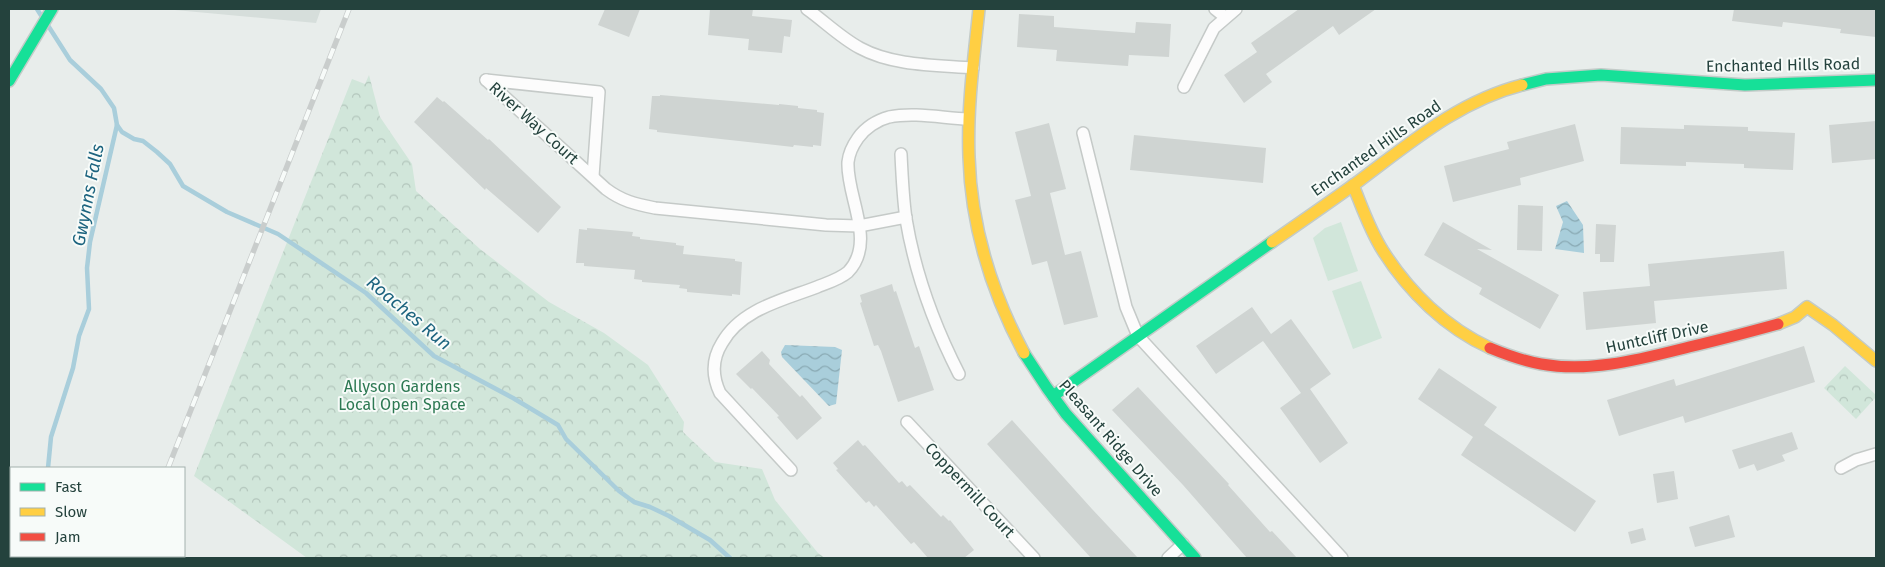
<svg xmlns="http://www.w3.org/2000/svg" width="1885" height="567" font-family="'Fira Sans',sans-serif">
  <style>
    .built { fill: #d6dedb }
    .forest { fill: url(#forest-crowns) }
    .garden { fill: #d1e6da }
    .water { fill: url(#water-waves) }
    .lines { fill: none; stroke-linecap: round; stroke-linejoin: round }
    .stream { stroke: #a9cedb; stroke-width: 4.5 }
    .building { fill: #cfd4d2 }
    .street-casing { stroke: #c5cac8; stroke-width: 14 }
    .fast-casing { stroke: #c3cbc8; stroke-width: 14 }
    .slow-casing { stroke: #c3cbc8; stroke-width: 14 }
    .jam-casing { stroke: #c3cbc8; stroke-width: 14 }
    .street { stroke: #fcfcfc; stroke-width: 11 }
    .fast { stroke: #16e098; stroke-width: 11 }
    .slow { stroke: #ffcf43; stroke-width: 11 }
    .jam { stroke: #f24e42; stroke-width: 11 }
    .rail-casing { stroke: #c9cdcc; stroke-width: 5.5 }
    .rail { stroke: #f7fbf9; stroke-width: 4; stroke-dasharray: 11; stroke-linecap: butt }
    .labels { text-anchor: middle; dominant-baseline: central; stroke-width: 4; stroke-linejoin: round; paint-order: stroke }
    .street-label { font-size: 16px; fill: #24423d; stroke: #f7fbf9 }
    .park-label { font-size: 16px; fill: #2d7953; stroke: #f7fbf9 }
    .water-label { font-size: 18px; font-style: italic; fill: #1d647f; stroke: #f7fbf9 }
  </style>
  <defs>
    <pattern id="forest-crowns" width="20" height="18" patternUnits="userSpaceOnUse" patternTransform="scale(1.25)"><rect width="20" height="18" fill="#d1e6da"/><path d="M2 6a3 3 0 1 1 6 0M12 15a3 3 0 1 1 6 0" fill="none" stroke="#b3c6bc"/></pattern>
    <pattern id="water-waves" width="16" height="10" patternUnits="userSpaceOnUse" patternTransform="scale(1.25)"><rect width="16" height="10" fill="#a9cedb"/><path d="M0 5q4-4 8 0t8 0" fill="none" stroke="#89a9b3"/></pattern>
  </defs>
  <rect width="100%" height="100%" fill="#e8edeb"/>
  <polygon class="built" points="164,9 321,9 316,23"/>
  <g class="forest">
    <polygon points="369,75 380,117 412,164 416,191 480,249 549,302 604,333 648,365 684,422 683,432 715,462 762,469 775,500 818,553 825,558 307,558 194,476 352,79 365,84"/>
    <polygon points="1845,366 1876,395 1876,397 1856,419 1824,388"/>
  </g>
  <g class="garden">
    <polygon points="1341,222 1358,271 1328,281 1313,238 1325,228"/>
    <polygon points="1361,281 1382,338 1353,349 1332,291"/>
  </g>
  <g class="water">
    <polygon points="1567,201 1583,225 1584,253 1555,249 1563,222 1556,206"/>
    <polygon points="785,345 835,347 842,350 836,404 829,406 826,403 782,357 781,352"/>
  </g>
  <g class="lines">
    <g class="stream">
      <polyline points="37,9 42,17"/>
      <polyline points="47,24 70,60 101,89 114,108 117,125 90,242 87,268 89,309 79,336 73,368 51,437 48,468"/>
      <polyline points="117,125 122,132 134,139 143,141 157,152 170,164 183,186 227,212 278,234 366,293 434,356 513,398 558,425 566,439 619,491 634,502 650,507 669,516 710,540 730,558"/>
      <polyline points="75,558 77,556"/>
    </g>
  </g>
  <g class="building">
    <polygon points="605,9 640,9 629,37 598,25"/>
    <polygon points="710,9 753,9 752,16 792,20 790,37 784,36 782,53 748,50 749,39 708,35"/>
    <polygon points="1299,9 1376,9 1339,35 1333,26 1266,74 1272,82 1244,103 1224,75 1257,52 1251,43"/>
    <polygon points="1734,9 1876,9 1876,37 1840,33 1841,29 1783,22 1782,27 1732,21"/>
    <polygon points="1019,14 1054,16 1054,27 1135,33 1136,22 1171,24 1169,57 1129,55 1128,66 1056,61 1057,50 1017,47"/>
    <polygon points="660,95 779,105 779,104 798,106 798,108 817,110 817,112 824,113 821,146 813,145 813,147 794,145 793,147 657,132 657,130 649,129 652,96 660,96"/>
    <polygon points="437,97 443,102 444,101 488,140 489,139 561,207 538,233 486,188 485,190 414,122"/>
    <polygon points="1876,121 1876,159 1832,163 1829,125"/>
    <polygon points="1049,123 1066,189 1050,193 1065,255 1081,251 1098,317 1064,325 1047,261 1032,265 1015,200 1031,196 1015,132"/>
    <polygon points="1575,124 1584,161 1520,178 1521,185 1453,202 1444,166 1509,149 1507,142"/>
    <polygon points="1684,125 1748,127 1748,131 1795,133 1793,170 1744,168 1744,164 1686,162 1686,166 1620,164 1621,127 1684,129"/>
    <polygon points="1134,135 1266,148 1263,183 1130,170"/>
    <polygon points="1518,205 1543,206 1542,251 1517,250"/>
    <polygon points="1443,222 1492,250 1477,249 1559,295 1540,329 1479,294 1482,288 1424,255"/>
    <polygon points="1596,224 1616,225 1614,262 1600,262 1600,254 1595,254"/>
    <polygon points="587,228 633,232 632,236 640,237 640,239 676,243 676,245 684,246 683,254 735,259 735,261 742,262 740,295 732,294 732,296 687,292 687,289 679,288 680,285 642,282 642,280 634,279 635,270 584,266 584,263 576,263 579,229 587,230"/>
    <polygon points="1784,251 1787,289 1654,301 1656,323 1586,330 1583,292 1650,286 1648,264"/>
    <polygon points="892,284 894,292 896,291 915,348 919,346 934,390 898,402 881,351 878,345 874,346 860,303 862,302 860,295"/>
    <polygon points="1252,307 1271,334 1291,319 1331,374 1310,389 1348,443 1320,463 1280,408 1301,393 1263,341 1216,374 1196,346"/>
    <polygon points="1804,346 1815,382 1685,423 1683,416 1619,436 1607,400 1674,379 1676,386"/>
    <polygon points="762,351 770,360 769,364 800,397 802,395 822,418 797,440 777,417 779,416 752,388 751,389 736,374"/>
    <polygon points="1439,368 1497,407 1484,425 1596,501 1575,532 1461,455 1473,437 1418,399"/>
    <polygon points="1138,387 1229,484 1228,485 1270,532 1272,531 1297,558 1247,558 1183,485 1112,410"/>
    <polygon points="1012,420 1092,509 1138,558 1091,558 987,444"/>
    <polygon points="1792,432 1798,449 1782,455 1785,461 1757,471 1754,464 1739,469 1732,450"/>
    <polygon points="858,440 863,446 865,445 899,483 902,481 907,487 910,485 941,517 943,515 949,521 950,520 974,550 964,558 928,558 914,542 911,544 876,505 874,507 869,501 866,503 836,470 838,469 833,463"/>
    <polygon points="1674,471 1678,499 1657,503 1653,474"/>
    <polygon points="1729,515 1735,537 1695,547 1689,527"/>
    <polygon points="1643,528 1646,540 1631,544 1628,532"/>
  </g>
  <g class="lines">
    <g class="street-casing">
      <g id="street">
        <path d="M807,9c17,12 34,29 53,39 33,18 76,17 113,20"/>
        <polyline points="1215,9 1225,17"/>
        <path d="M486,80l120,109c16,12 29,15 49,19l171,17 33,1 47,-9"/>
        <polyline points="486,80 599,92 593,176"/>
        <polyline points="1184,87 1214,28 1236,9"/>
        <polyline points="1083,133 1126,307 1138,336 1342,558"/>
        <path d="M901,154c1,22 2,44 5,65 9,54 28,106 53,155"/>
        <polyline points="907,422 1034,558"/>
        <polyline points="1841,468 1856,460 1876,454"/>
        <path d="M791,470l-71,-77c-8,-17 -8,-34 2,-50 19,-34 61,-43 95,-56 10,-4 23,-8 31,-15 29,-30 -2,-76 0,-110 1,-9 5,-17 10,-24 7,-10 19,-18 31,-21 25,-5 54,1 79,2"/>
        <polyline points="1168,558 1183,544"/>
      </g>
    </g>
    <g class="fast-casing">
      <g id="fast">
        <polyline points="9,81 52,9"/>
        <polyline points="1522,85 1546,79 1601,75 1745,85 1876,80"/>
        <polyline points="1024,353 1047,388 1066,414 1195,558"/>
        <polyline points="1053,396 1272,242"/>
      </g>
    </g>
    <g class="slow-casing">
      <g id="slow">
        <path d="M979,9c-5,49 -12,98 -10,148 2,68 23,136 55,196"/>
        <path d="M1353,185c9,22 17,46 30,66 26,41 63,77 107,97"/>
        <path d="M1272,242c29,-20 58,-40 87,-61 51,-38 100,-80 163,-96"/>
        <polyline points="1778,324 1795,317 1807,307 1833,325 1876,361"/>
      </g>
    </g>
    <g class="jam-casing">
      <path id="jam" d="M1490,348c17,7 34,13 51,16 50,9 100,-5 148,-17 30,-7 60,-15 89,-23"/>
    </g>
    <use href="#street" class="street"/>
    <use href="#fast" class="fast"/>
    <use href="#slow" class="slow"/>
    <use href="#jam" class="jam"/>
    <g class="rail-casing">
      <g id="rail">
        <polyline points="168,468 349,9"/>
        <polyline points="133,558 134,556"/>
      </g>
    </g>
    <use href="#rail" class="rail"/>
  </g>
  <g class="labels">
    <g class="street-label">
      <text transform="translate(1783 65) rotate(-1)">Enchanted Hills Road</text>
      <text transform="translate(534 123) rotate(42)">River Way Court</text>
      <text transform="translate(1376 148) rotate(-35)">Enchanted Hills Road</text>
      <text transform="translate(1657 337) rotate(-12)">Huntcliff Drive</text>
      <text transform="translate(1111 438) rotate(49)">Pleasant Ridge Drive</text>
      <text transform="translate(970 490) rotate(47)">Coppermill Court</text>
    </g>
    <g class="park-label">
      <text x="402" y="386">Allyson Gardens<tspan x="402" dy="18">Local Open Space</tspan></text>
    </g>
    <g class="water-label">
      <text transform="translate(88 195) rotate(-79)">Gwynns Falls</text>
      <text transform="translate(409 313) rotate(40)">Roaches Run</text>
    </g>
  </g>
  <rect width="1885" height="567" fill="none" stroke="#24423d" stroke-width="20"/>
  <rect x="10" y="467" width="175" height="90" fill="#f7fbf9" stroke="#a3b1ae"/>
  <rect x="20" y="483" width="25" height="8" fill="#16e098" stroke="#a3b1ae"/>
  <text x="55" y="492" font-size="15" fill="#24423d">Fast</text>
  <rect x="20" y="508" width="25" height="8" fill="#ffcf43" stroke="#a3b1ae"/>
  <text x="55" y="517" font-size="15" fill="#24423d">Slow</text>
  <rect x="20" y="533" width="25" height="8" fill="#f24e42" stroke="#a3b1ae"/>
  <text x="55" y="542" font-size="15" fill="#24423d">Jam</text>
</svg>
